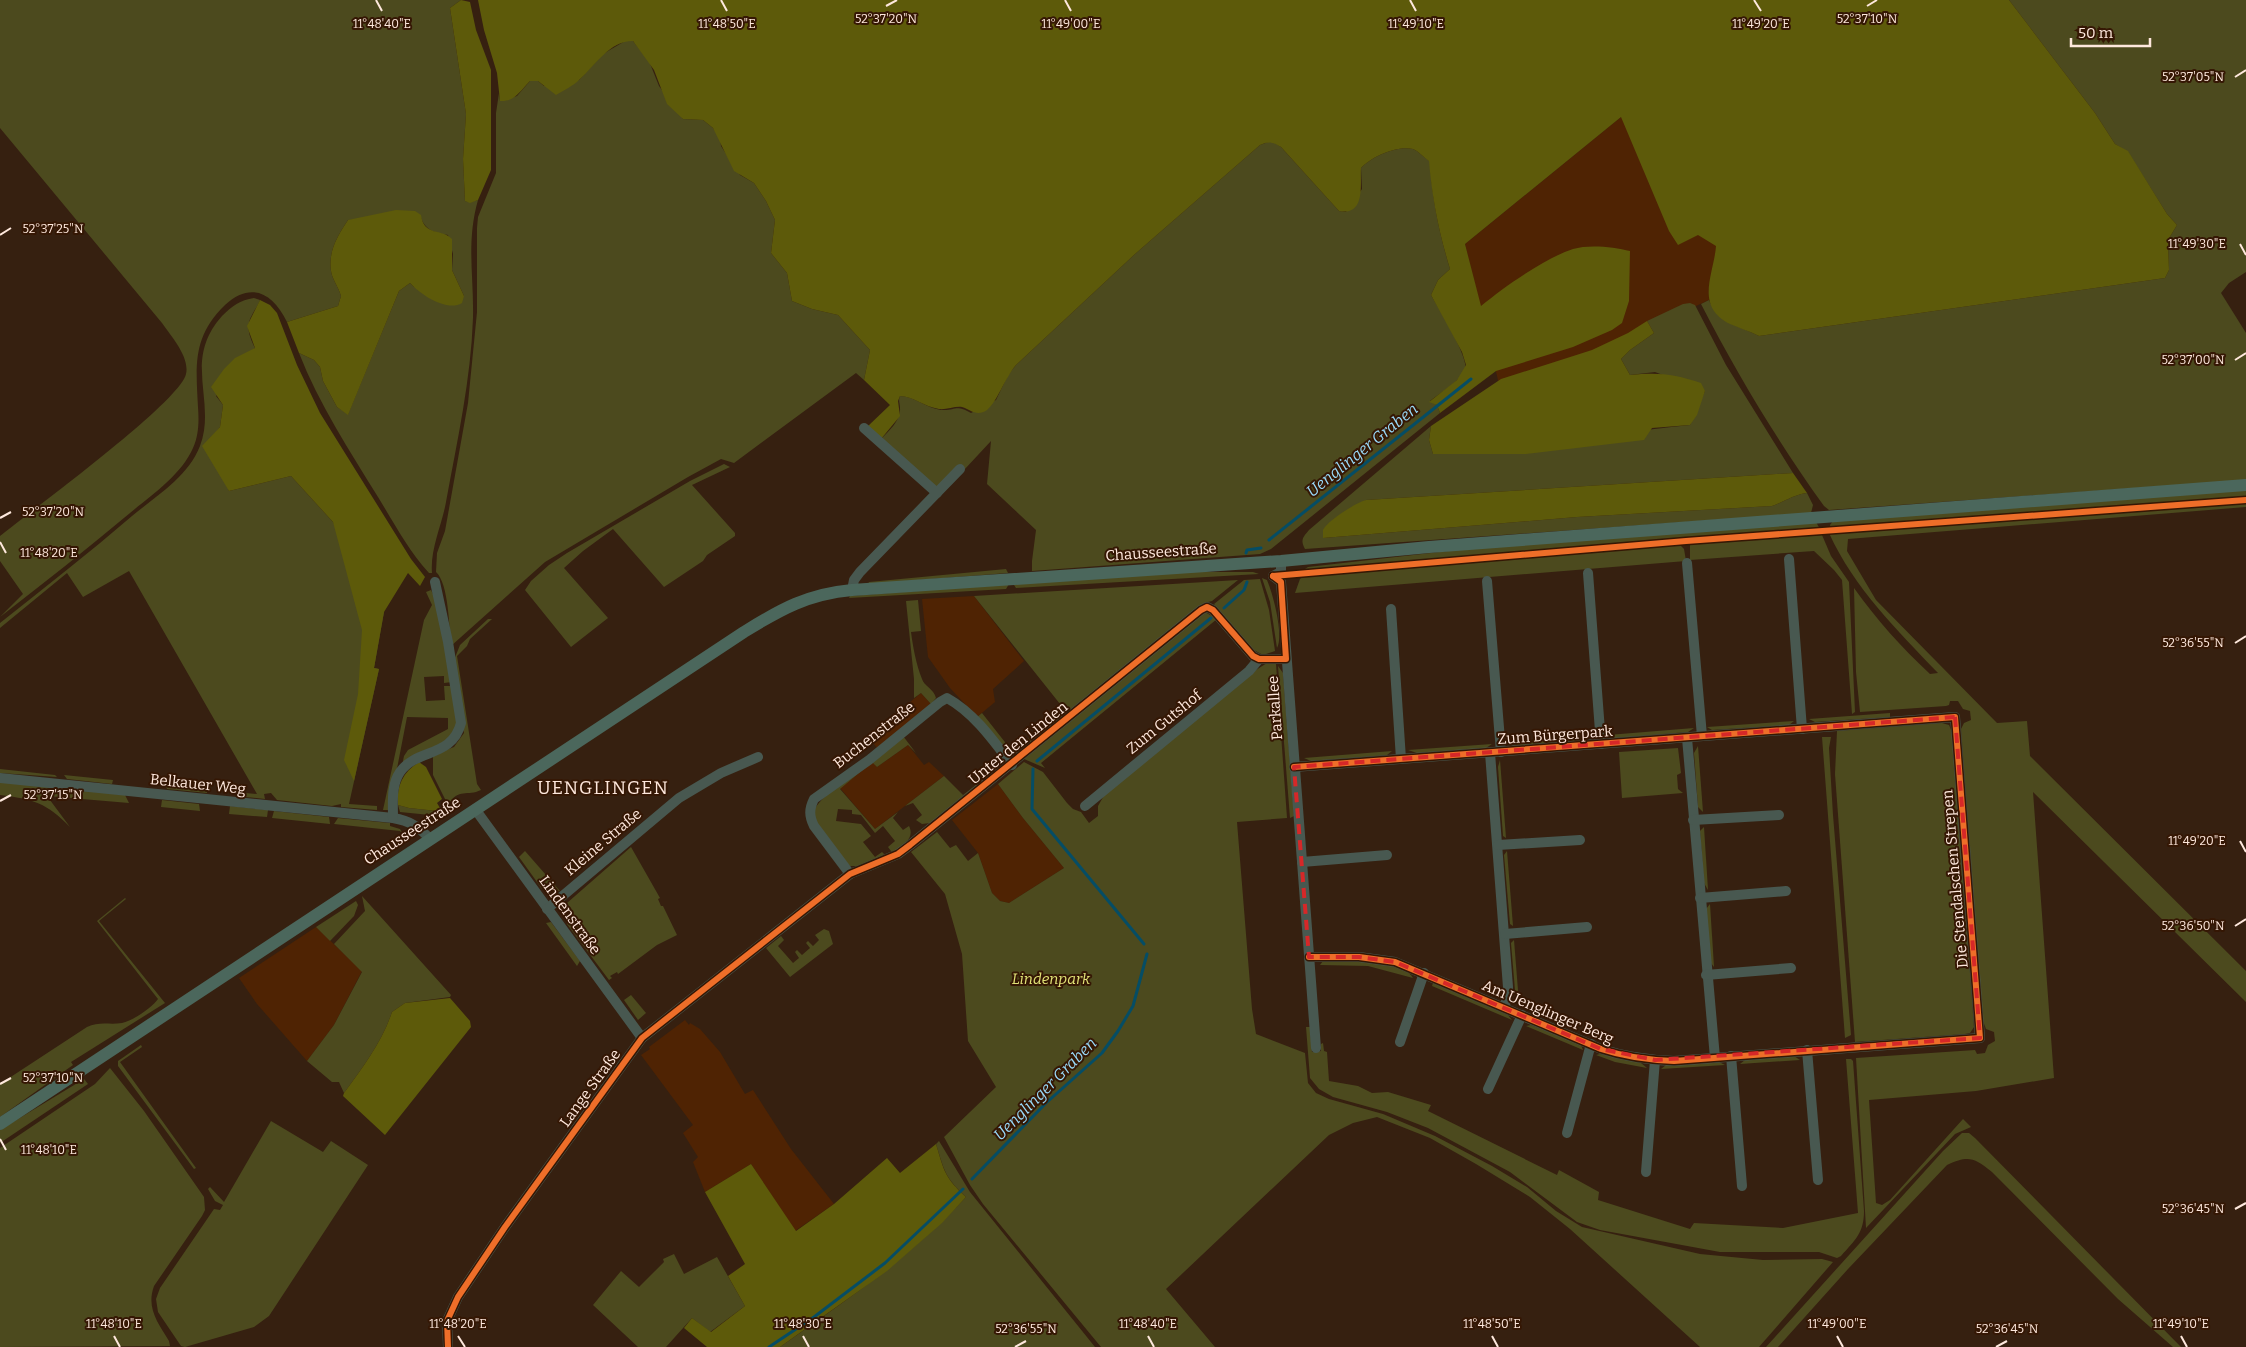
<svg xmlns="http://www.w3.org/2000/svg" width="2246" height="1347" font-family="Bitter,serif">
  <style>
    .built { fill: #4f2303 }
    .green { fill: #4c4a1e }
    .forest { fill: #5d5a0a }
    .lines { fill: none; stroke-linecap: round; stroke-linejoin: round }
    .stream { stroke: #054d65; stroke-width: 3 }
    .minor { stroke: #485850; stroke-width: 10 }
    .major { stroke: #4b675c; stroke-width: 12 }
    .cycleway-casing { stroke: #351704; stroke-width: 9 }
    .cycleway { stroke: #ee6e29; stroke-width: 6 }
    .marked { fill: none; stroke: #d62828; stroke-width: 4; stroke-dasharray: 10 6; stroke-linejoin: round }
    .ticks { fill: none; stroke: #fee8dd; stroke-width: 2 }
    .labels { text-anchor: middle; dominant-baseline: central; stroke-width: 4; stroke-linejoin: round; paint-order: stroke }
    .street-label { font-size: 15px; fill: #fee8dd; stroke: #351704 }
    .park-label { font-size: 15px; font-style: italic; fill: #e1e377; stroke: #351704 }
    .water-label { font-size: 16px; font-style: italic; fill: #99dafa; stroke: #351704 }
    .quarter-label { font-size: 18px; letter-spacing: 1px; fill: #fee8dd; stroke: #351704 }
    .ticks-label { font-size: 12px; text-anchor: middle; fill: #fee8dd; stroke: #351704; stroke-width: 4; stroke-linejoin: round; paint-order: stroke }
  </style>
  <rect width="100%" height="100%" fill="#362010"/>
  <g class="built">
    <polygon points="1664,82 1754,279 1595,353 1499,384 1465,244"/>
    <polygon points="974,596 1024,661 993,689 995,702 977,717 950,688 928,657 922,599"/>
    <polygon points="921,693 931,704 878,749 868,737"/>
    <polygon points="908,745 924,765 929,762 944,776 875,829 840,788 873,762 877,767"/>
    <polygon points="998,784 1023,818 1064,868 1009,903 1000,901 992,893 978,853 952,820"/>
    <polygon points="316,927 362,971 334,1025 307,1061 257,1004 239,978"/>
    <polygon points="685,1020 689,1025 690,1023 700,1029 720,1052 745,1094 753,1090 791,1149 834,1204 795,1231 751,1164 705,1192 693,1162 698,1157 683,1133 693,1125 641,1055 650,1049 649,1047"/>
  </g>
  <g class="green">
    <path d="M0,0h461l-11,8 16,106 -3,45 2,42 5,1 8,-2c-12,43 -4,75 -5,118 -2,61 -16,124 -27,184 -4,23 -16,47 -14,71h-3c-21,-23 -35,-50 -51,-76 -29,-47 -59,-93 -79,-144l15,7 6,7 3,14 14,26 11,7 51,-123 11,-8 4,4 50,9 -12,-26 1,-16 -5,-19c-12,-2 -22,-4 -27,-17l-73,2c-10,15 -20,31 -17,51 1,8 8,17 10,25l-3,10 -51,16c-14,-29 -36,-41 -62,-17 -33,32 -29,61 -27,102 1,13 1,28 -5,41 -12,27 -40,46 -63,65 -42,35 -86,70 -130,104l23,-23 -23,-33v-25c31,-25 180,-134 186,-162 4,-17 -15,-38 -24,-51l-162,-195z"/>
    <path d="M2009,0h237v272l-17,11 -8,10 25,40v147l-417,30 -5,-4c-46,-64 -87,-132 -123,-202l8,-4c10,24 29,25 50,36l406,-58 4,-8 -1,-30 9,-15 -10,-11 -39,-62 -13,-8 -20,-31z"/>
    <path d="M625,41h8l16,20 10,25 24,33 20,1 10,8 7,10 1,8 19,29 14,8 12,18 9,19 -4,33 16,20 5,28 20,8 26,6 32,35 -6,30 -8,-7 -122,90 -13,-4 -33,18 -143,85 -94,84c-2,-18 -2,-62 -15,-74l1,-19 8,-22 23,-128 9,-91v-84l1,-11 18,-44v-60l3,-20 1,8 17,-5 13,-15h8l6,5 35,-6 24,-26z"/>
    <path d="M1268,142h6l7,5 58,64 7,1 16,-23 -1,-21c10,-11 36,-23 52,-19 5,2 12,9 17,12 2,37 9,72 20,108l-12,11 -7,15c7,12 39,64 34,75 -7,13 -24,22 -35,31l7,4 3,8 -169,136 -11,5 -228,17v-10l4,-31 -49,-46 4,-43 -27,29 -28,18 -55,-49c8,-8 20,-19 19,-31 0,-5 -2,-7 0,-12 14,0 26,12 41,14 15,1 14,-6 30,3l25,-13 12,-25 8,-10 119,-111 125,-109z"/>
    <path d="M254,298l6,2c-2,6 -5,9 -8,15 -7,11 -2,23 3,33l-39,48 7,9 -3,22 -7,10 16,54 62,-15 42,46 51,90 -10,56 5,1 -30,135 28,2v4l-36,-3v-3l-9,2 -55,-6 -6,-7 -7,1 1,5 -29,-3v-4l21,2 -128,-223 -46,26 -16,-24 -67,55v-5c44,-35 89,-70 132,-107 24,-20 56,-39 68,-70 17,-45 -18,-85 22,-130 10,-10 18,-16 32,-18z"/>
    <path d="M1690,303l5,2 31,60 67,108 -427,27 -43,38 254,-21 195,-11c12,-4 23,-12 35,-13l6,12 -2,8 -506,36c-5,-9 -2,-12 4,-19l122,-104 -2,14 4,14c86,-1 171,-21 257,-29l15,-34 -50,-19 -25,3 -9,-16 9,-9 24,-17 -7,-12 36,-17z"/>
    <polygon points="724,464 730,467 692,485 735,533 735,536 707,555 703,561 664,587 613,529 583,551 564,568 608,618 571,647 525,590 531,581 549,565 567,553 690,481"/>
    <polygon points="2246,490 2246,498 1831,529 1830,525 1833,521"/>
    <path d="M2246,502v5l-398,32 -1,12 29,49 121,123 30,-2 3,35 216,215v31l-213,-210 21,286 -78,13 -107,9 7,103 6,2 8,-5 73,-81 8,8 -16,7 -89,94 -10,-170 119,-8 2,4 8,-1 3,-8 7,-4 -1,-9 -8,-3 -3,-8 -22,-292 3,-6 7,-3 -1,-9 -7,-2 -5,-8h-8l-1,4 -3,1 -86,6 -4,-40 -2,-84c22,31 48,60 76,86l8,-1c-41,-43 -84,-85 -109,-140z"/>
    <polygon points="1816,522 1821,531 1299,573 1308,567 1457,550"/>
    <polygon points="1822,535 1831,556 1849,582 1855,712 1852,714 1842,580 1834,570 1814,551 1690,560 1690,545 1692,544"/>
    <polygon points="1679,544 1684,549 1686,561 1295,593 1300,579 1302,577"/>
    <polygon points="1006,569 1008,573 868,584 869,582"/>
    <polygon points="1180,572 1253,572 1259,574 1016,588 1014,585 1014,584"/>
    <path d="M1262,578l5,2c6,14 17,55 10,68l-7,-46z"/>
    <polygon points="1260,579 1269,610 1275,651 1263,655 1250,648 1214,604 1244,580"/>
    <polygon points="1238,580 1212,601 1204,603 1026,749 1022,744 1064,709 974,596"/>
    <polygon points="1009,584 1006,589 849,598 850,596"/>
    <polygon points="431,590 437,602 452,682 444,683 444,676 424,677 426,701 445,700 444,686 452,686 457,725 449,740 402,766 404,756 408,750 448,729 448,718 407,717 389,810 383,810 424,620 432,605 426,592"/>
    <path d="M918,600l3,31 -10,1c2,15 5,32 11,47 2,7 12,10 14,19l-5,6 -10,-11 -7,5v-19l-8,-78z"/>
    <polygon points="1205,612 1217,619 1041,763 1045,768 1024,759"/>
    <path d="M488,619h4l-22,20 -3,7 -10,10 20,128 4,6c-14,7 -22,-3 -33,15l-15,-30v-20l21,-8 10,-14 -10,-73 6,-15z"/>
    <polygon points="1272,662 1276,664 1287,818 1237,822 1252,1009 1256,1034 1305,1053 1308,1083 1316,1093 1329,1099 1383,1114 1435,1136 1492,1166 1527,1187 1556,1211 1582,1227 1700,1254 1763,1260 1822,1259 1833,1262 1759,1347 1700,1347 1570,1229 1530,1197 1476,1164 1430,1138 1377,1117 1353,1123 1329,1135 1166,1289 1215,1347 1101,1347 983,1204 970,1185 944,1137 996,1087 968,1041 962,954 945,894 911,852 937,832 950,848 956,845 968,861 978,853 992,893 1000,901 1009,903 1064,868 1023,818 998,784 1024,762 1043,772 1067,803 1073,809 1081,812 1089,823 1098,816 1098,806 1106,792 1256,670 1267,663"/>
    <polygon points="1278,666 1283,673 1294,816 1290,818"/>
    <polygon points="982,713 1012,751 1016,748 1019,754 1013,757 1009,755 977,717"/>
    <polygon points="1890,713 1890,717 1815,722 1809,719"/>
    <polygon points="1794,721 1789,725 1712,730 1707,727"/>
    <polygon points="1942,723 1949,725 1952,732 1974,1027 1970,1033 1965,1034 1855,1042 1835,774 1837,731"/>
    <polygon points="1694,728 1688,732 1615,738 1608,735"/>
    <path d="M903,736l13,17 -8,-8 -31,22 -5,-5 -32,27 35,40 23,-17 -5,6 10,12 6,-4c6,12 -5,18 -14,25h-4l-3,-4 7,-6 -12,-15 -8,7 -14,-18 -9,-1v-4l-14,-1 -2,12 25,3 10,12 -8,6 12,15 7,-5 2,2 -1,2 -25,10h-8c-12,-14 -36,-34 -36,-54 0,-14 75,-65 89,-76z"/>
    <polygon points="1593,736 1586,740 1514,746 1507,743"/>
    <polygon points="1822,737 1831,737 1829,748 1833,815 1851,1035 1845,1038"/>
    <polygon points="1492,744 1486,748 1417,753 1408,750"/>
    <polygon points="1698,746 1703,812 1698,807 1694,753"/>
    <polygon points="1678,748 1681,773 1677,775 1678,789 1683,793 1622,798 1619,752"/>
    <polygon points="1392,751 1387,755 1311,761 1304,758"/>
    <polygon points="1500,760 1506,838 1503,836 1498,767"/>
    <polygon points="1005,762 930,823 922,824 916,820 922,815 913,803 905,806 944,776 963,795"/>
    <polygon points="0,769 55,775 57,777 0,773"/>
    <polygon points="64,775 113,780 112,784 67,779"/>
    <path d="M0,781l125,14 4,8 -82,-7 23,31c-23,-24 -37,-28 -70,-32z"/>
    <polygon points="166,785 207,789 207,793 167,789"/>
    <polygon points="162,800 199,804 200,811 161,807"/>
    <polygon points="398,805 409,808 437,811 445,805 447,808 440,816 400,812"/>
    <polygon points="230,806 268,810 267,817 229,814"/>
    <polygon points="274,811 329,817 330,824 272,818"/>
    <polygon points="338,818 390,823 390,826 400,829 404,836 400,831 334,824"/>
    <polygon points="1704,827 1708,890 1704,883 1700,831"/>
    <polygon points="631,847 660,898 658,899 661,906 663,906 677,935 657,945 618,974 617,972 610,976 612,978 609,980 567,924 566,911 559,910"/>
    <polygon points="525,851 560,891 542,889 519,857"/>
    <polygon points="1507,851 1513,926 1510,924 1504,855"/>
    <path d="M362,896l89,99 -1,2 -45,6 -13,9c-10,30 -29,55 -48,81l-5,-11h-7l-25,-21 27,-36 28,-53 -28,-28 31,-33z"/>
    <path d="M125,898l1,1 -27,22 66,82 -94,59 2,3 -73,52v-33l87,-57c12,-6 22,-2 35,-4 10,-2 30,-15 36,-24l-61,-78z"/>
    <polygon points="356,901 358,905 354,916 330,941 316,927"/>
    <polygon points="1710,904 1714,967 1711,963 1706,909"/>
    <polygon points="551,922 580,961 577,966 546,923"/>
    <polygon points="824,929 829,931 833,944 790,977 766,948 781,936 784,940 778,946 793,963 799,958 795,952 797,950 802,955 810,948 806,943 808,941 813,946 819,940 815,935"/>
    <polygon points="1514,940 1519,1003 1516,1002 1511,943"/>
    <path d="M1323,961c18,0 81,-2 90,17l-45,-12 -48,-1z"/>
    <polygon points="1433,983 1508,1015 1512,1020 1432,986"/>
    <polygon points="631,995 646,1013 638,1020 624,1000"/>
    <polygon points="1531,1025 1581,1045 1583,1050 1526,1026"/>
    <path d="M1306,1027h4l2,25 9,-1v-7l2,-1 1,8 3,1 2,29 29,5 14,7 16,-1 43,13 -3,6 129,64 2,-5 40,22 -1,8 92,29 4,-6 89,5 75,-15 -12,-154h5l2,2 11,150c0,22 -9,29 -23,45l-4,2 -18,-6h-99l-120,-22 -23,-8 -67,-50 -82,-44 -41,-16 -54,-15 -14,-8 -9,-11z"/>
    <polygon points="141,1045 142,1047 120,1062 196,1168 194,1169 118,1066 118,1061"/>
    <polygon points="1600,1054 1641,1063 1647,1068 1615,1062 1596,1055"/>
    <polygon points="1794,1056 1800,1060 1740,1064 1745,1060"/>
    <polygon points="1719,1062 1725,1065 1661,1069 1666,1065"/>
    <path d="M110,1068l34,43 60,86 1,13 -3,6 -48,70c-8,22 4,37 15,55l1,5 -170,1v-199l95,-64z"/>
    <polygon points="84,1079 88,1084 0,1143 0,1130"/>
    <polygon points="271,1121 323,1152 331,1141 368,1165 269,1316 254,1327 185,1347 181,1346 158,1312 156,1299 160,1288 214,1209 220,1210 223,1205 215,1201 208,1189 210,1187 224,1202"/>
    <path d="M1962,1133h7l6,5 206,209h-8l-55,-48 -126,-127c-18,-14 -23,-17 -45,-7l-99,104 -70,78h-12l177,-196z"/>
    <path d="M939,1141l31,51 125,155h-315c67,-47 129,-89 186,-150 -21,-19 -22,-27 -30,-53z"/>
    <polygon points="674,1254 684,1274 717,1257 745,1306 710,1332 692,1318 666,1347 638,1347 593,1305 621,1271 639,1287 664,1262 663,1259"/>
  </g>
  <g class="forest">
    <polygon points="461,0 470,2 476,30 491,70 491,170 478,200 470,203 465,201 463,159 466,114 450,8"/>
    <path d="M478,0h1531l86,113 20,31 13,7 39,63 10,11 -9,15 1,30 -4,8 -406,58c-10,-5 -20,-8 -29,-12 -36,-18 -16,-50 -14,-78l-18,-11 -20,10 -9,-14 -48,-114 -156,127 16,62c23,-19 64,-48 92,-57 16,-5 41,-2 57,2l-1,50 -7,22 -10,7 -39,17 -77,24 -56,42 -3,-8 -8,-3 28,-22 9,-15 -4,-13 -31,-57 7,-15 12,-11c-11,-36 -18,-71 -21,-108 -4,-3 -11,-10 -16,-12 -16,-4 -42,8 -52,19 -1,16 5,48 -22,43l-58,-64c-8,-5 -12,-6 -21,-2l-125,109 -119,111c-11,13 -19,37 -29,45 -10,7 -16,0 -25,-3 -7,-1 -16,3 -23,2 -14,-2 -27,-13 -39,-13l-2,5 2,15 -19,23 -14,-12 23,-22 -26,-25 6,-30 -32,-35 -26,-6 -20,-8 -5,-28 -16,-20 4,-33 -9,-19 -12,-18 -20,-12 -21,-43 -10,-8 -20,-1 -16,-15 -13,-34 -21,-29c-24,0 -37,24 -54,39 -6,6 -15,10 -23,15l-18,-14h-8c-10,10 -15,21 -30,20l-3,-28 -13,-43z"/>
    <path d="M396,210l19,1 6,4c3,22 21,13 31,24v31l12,26 -2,7c-15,9 -41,-8 -52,-20l-11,8 -51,124 -11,-8 -14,-26 -3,-14 -6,-7 -15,-7 -12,-31 51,-16 3,-10c-2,-8 -9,-17 -10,-25 -3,-20 7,-36 17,-51z"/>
    <polygon points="260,300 270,305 277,313 297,365 320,413 411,559 425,577 420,586 408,573 384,612 374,668 379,669 354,781 344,760 358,694 362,630 333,522 291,476 229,491 202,446 220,427 223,405 211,387 224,369 235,358 255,348 247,326"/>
    <path d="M1647,321l7,12 -24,17 -9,9 9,16c28,-3 45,-1 71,8l4,8 -8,24 -7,10 -38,3 -8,12 -118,14h-93l-4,-14 2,-14 70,-47 91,-29 36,-17z"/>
    <path d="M1793,473l14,20c-12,1 -23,9 -35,13l-195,11 -254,21c0,-1 0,-6 0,-8 4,-9 34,-28 43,-30z"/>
    <path d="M419,762l7,5 16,32 -5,4 3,5 -3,3 -28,-3 -11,-3c-2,-19 5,-33 21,-43z"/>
    <path d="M450,998l20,23 1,6 -86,108 -42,-39 1,-3c19,-26 38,-51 48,-81l13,-9z"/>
    <path d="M936,1144c8,27 9,34 30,53l-24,26 -55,48 -107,76h-73l-23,-19 8,-10 19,14 34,-26 -17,-30 17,-12 -40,-72 46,-28 45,67 38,-27 53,-46 13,15z"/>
  </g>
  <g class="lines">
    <g class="stream">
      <polyline points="1269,540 1471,379"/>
      <polyline points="1246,553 1247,550 1261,548"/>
      <polyline points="1224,608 1244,590 1247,582"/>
      <polyline points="1037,761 1211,618"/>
      <polyline points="1033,769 1032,809 1144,944"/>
      <polyline points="972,1179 1046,1103 1102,1053 1118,1031 1133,1006 1147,954"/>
      <polyline points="769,1347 814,1317 885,1263 963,1189"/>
    </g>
    <g class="minor">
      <polyline points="864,428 937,493"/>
      <polyline points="1789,559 1802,729"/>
      <polyline points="1281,561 1281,572 1273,576 1281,582 1316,1048"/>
      <polyline points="1687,563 1702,736"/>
      <polyline points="1588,573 1601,744"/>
      <polyline points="1487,581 1501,752"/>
      <polyline points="852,590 854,580 860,572 960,469"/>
      <polyline points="1391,609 1401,759"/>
      <polyline points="1687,738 1715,1058"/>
      <polyline points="1490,753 1508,987 1507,999 1504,1007"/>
      <path d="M1294,767l661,-50 25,321 -306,23c-25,-1 -49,-4 -73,-12l-206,-87 -36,-5h-50"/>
      <path d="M0,778l393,40c17,3 25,8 37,21"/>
      <polyline points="1085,806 1249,671 1259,659"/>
      <polyline points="475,809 642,1038"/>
      <path d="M393,818c0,-15 -2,-33 7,-46 17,-24 52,-14 61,-49l-13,-81 -13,-60"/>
      <polyline points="1693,820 1779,815"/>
      <polyline points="1498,845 1580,840"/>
      <polyline points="1302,862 1387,855"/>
      <path d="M850,874l-36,-48c-5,-10 -5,-17 0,-27l55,-39 71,-58 7,-4c27,15 46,42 65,67"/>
      <polyline points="1700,898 1786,891"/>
      <polyline points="547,909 679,798 721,773 758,757"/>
      <polyline points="1505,934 1587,927"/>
      <polyline points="1706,975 1791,968"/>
      <polyline points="1400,1042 1424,973"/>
      <polyline points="1807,1050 1818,1180"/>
      <polyline points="1731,1056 1742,1186"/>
      <polyline points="1488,1089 1522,1015"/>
      <polyline points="1567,1133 1591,1044"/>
      <polyline points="1646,1172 1655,1060"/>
      <polyline points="448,1347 447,1321 458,1297 505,1227 642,1038 850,874 898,854 910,845 1201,610 1207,607 1213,610 1253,656 1259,659 1286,659"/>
    </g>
    <path class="major" d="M0,1124l744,-492c37,-23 64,-38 108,-42l429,-29 148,-14 817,-62"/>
    <g class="cycleway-casing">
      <g id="cycleway">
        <polyline points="1273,576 1686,541 2246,500"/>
        <path d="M1294,767l661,-50 25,321 -306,23c-25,-1 -49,-4 -73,-12l-206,-87 -36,-5h-50"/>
        <polyline points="448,1347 447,1321 458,1297 505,1227 642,1038 850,874 898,854 910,845 1201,610 1207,607 1213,610 1253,656 1259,659 1286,659 1281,582 1273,576"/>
      </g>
    </g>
    <use href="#cycleway" class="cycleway"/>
  </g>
  <path class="marked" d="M1955,717l25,321 -325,22 -54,-11 -206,-87 -36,-5h-50l-15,-190z"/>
  <path class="ticks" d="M376,0l6,11M721,0l6,11M1065,0l6,11M1410,0l6,11M1754,0l7,11M886,6l11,-6M1867,6l10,-6M2235,77l11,-7M0,235l11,-7M2240,244l6,11M2235,360l11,-7M0,518l11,-6M0,542l6,11M2235,643l11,-7M0,801l11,-6M2240,841l6,11M2235,926l11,-7M0,1084l11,-6M0,1139l6,11M2235,1209l11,-6M114,1336l6,11M458,1336l7,11M803,1336l6,11M1148,1336l6,11M1492,1336l6,11M1837,1336l6,11M2181,1336l6,11M1015,1347l11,-6M1996,1347l11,-6"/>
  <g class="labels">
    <g class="street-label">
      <text transform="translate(1161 552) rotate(-4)">Chausseestraße</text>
      <text transform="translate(1275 708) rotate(-94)">Parkallee</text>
      <text transform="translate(1164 722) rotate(-39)">Zum Gutshof</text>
      <text transform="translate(874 735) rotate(-38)">Buchenstraße</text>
      <text transform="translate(1555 735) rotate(-4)">Zum Bürgerpark</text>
      <text transform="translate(1018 743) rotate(-39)">Unter den Linden</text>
      <text transform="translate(198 784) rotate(6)">Belkauer Weg</text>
      <text transform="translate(412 831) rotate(-33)">Chausseestraße</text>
      <text transform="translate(603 842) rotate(-40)">Kleine Straße</text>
      <text transform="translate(1955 879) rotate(-95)">Die Stendalschen Strepen</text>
      <text transform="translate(570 915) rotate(54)">Lindenstraße</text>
      <text transform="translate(1548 1012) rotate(23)">Am Uenglinger Berg</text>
      <text transform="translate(590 1088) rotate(-54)">Lange Straße</text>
    </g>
    <g class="park-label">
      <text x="1051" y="979">Lindenpark</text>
    </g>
    <g class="water-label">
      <text transform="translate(1362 450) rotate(-39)">Uenglinger Graben</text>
      <text transform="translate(1045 1089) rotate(-45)">Uenglinger Graben</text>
    </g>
    <g class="quarter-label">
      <text x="603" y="788">UENGLINGEN</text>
    </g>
  </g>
  <g class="ticks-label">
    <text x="1867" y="23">52°37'10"N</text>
    <text x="886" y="23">52°37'20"N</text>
    <text x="382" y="28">11°48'40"E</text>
    <text x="727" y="28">11°48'50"E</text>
    <text x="1071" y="28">11°49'00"E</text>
    <text x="1416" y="28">11°49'10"E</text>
    <text x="1761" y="28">11°49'20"E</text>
    <text x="2193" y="81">52°37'05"N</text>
    <text x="53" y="233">52°37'25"N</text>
    <text x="2197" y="248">11°49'30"E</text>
    <text x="2193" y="364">52°37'00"N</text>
    <text x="53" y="516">52°37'20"N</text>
    <text x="49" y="557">11°48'20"E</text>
    <text x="2193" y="647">52°36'55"N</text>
    <text x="53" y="799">52°37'15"N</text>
    <text x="2197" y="845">11°49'20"E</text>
    <text x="2193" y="930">52°36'50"N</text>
    <text x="53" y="1082">52°37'10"N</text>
    <text x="49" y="1154">11°48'10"E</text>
    <text x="2193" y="1213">52°36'45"N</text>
    <text x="114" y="1328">11°48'10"E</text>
    <text x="458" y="1328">11°48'20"E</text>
    <text x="803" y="1328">11°48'30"E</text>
    <text x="1148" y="1328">11°48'40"E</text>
    <text x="1492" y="1328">11°48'50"E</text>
    <text x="1837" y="1328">11°49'00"E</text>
    <text x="2181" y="1328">11°49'10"E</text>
    <text x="1026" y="1333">52°36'55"N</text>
    <text x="2007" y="1333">52°36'45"N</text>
  </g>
  <path d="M2071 38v8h79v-8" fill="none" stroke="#fee8dd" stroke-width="2.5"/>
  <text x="2078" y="38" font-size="15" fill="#fee8dd" stroke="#351704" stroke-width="4" paint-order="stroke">50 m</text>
</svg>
